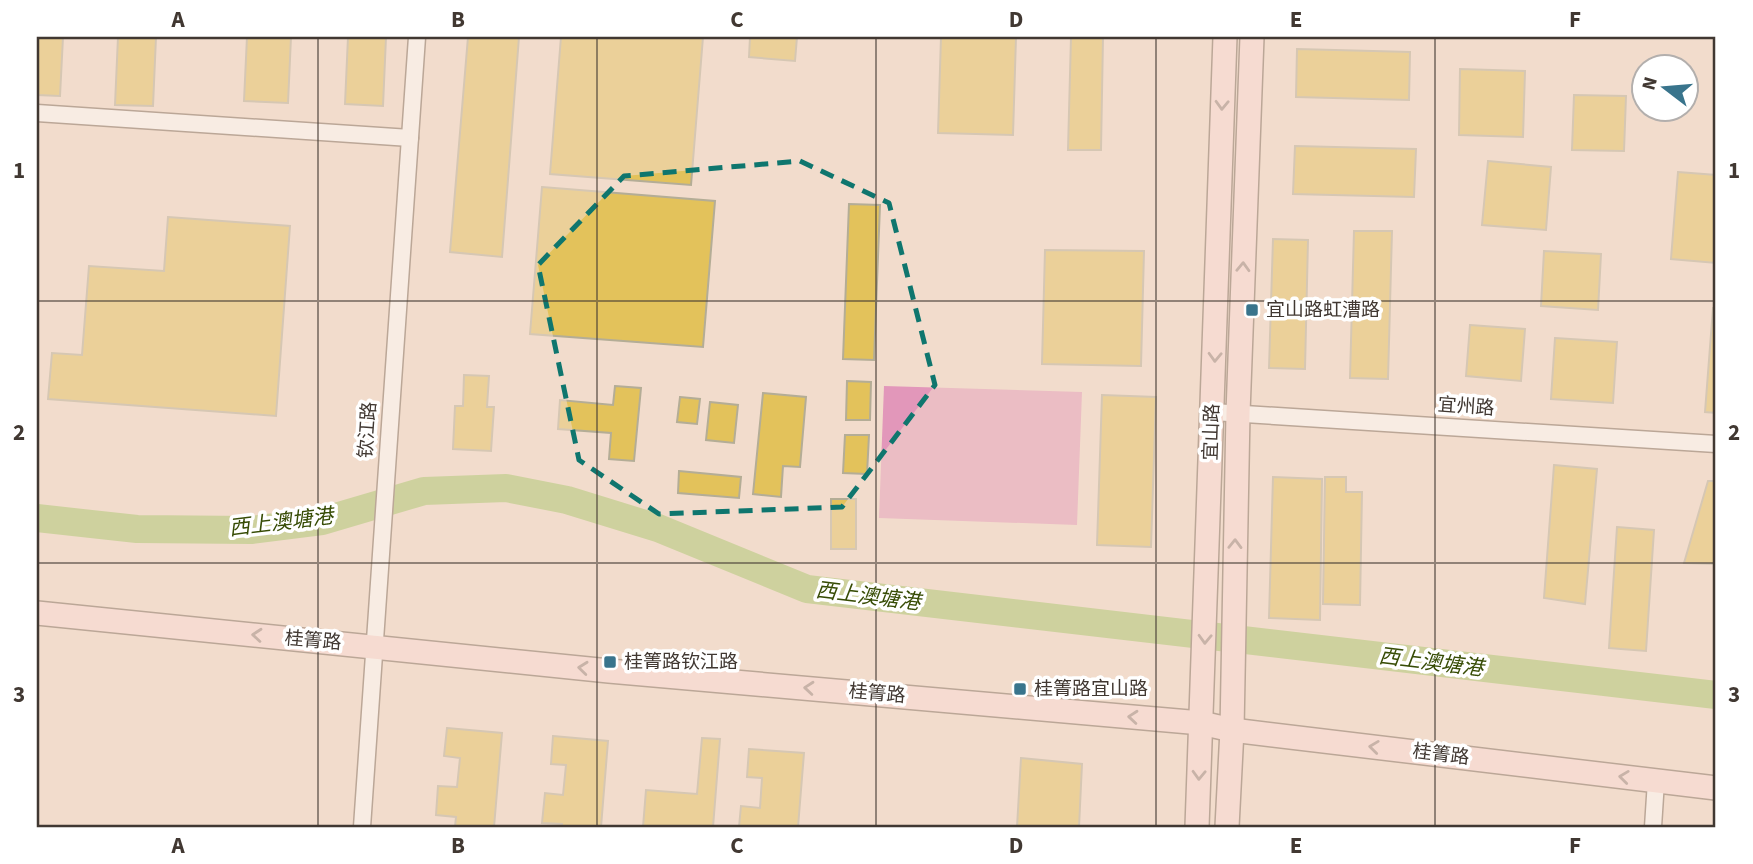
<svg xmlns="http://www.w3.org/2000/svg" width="1753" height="864" font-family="'Source Sans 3','Noto Sans SC',sans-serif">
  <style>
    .green { fill: #e297ba }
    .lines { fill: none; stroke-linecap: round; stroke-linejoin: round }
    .river { stroke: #a2c467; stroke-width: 28 }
    .building { fill: #e3c25b; stroke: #b4ad96; stroke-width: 2 }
    .street-casing { stroke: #796658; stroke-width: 19 }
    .secondary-casing { stroke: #796658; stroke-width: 26 }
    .street { stroke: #fff; stroke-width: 16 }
    .secondary { stroke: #fbd9d7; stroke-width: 23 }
    .oneway { stroke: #95807c }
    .marked { fill: none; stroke: #0f766e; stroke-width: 5; stroke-dasharray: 14 9; stroke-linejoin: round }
    .grid { fill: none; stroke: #413832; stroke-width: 2; stroke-opacity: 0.55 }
    .poi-dot { fill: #39748c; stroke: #fff; stroke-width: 2.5 }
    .labels { text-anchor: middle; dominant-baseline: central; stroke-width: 7; stroke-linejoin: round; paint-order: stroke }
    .poi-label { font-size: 19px; fill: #413832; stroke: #fff; text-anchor: start }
    .street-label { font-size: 19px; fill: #413832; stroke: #fff }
    .water-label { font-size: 21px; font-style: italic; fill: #374c05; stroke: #fff }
    .neatline { fill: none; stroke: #413832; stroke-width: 2.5 }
    .grid-label { font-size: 23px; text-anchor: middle; font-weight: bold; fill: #413832 }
  </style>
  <rect width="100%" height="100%" fill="#f2dccc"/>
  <polygon class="green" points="884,386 1082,392 1077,525 879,518"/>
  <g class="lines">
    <polyline class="river" points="37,518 137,529 251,530 322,521 424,491 506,488 567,500 658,528 807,589 1716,695"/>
  </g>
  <g class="building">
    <polygon points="37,37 63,37 60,96 37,95"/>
    <polygon points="118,37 156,37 153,106 115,105"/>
    <polygon points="247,37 291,37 288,103 244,101"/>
    <polygon points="348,37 386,37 383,106 345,104"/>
    <polygon points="468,37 519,37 502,257 450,252"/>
    <polygon points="561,37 703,37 691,185 550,174"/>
    <polygon points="750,37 797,37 795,61 749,57"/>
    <polygon points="941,37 1016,37 1013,135 938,133"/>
    <polygon points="1071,37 1103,37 1101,150 1068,150"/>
    <polygon points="1297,49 1410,52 1409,100 1296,97"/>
    <polygon points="1460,69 1525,71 1523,137 1459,135"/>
    <polygon points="1574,95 1626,96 1624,151 1572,150"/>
    <polygon points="1295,146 1416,149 1414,197 1293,194"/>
    <polygon points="1488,161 1551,167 1546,230 1482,225"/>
    <polygon points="1678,172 1716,175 1716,263 1671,259"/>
    <polygon points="542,187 715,201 703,347 530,334"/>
    <polygon points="849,204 880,205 874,360 843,359"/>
    <polygon points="168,217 290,226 276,416 48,399 52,353 82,355 89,266 164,271"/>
    <polygon points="1354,231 1392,231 1388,379 1350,378"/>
    <polygon points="1273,239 1308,240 1305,369 1269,368"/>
    <polygon points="1045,250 1144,251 1141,366 1042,364"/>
    <polygon points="1544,251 1601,254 1598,310 1541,306"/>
    <polygon points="1713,308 1716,308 1716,413 1705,412"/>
    <polygon points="1470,325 1525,329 1521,381 1466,376"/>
    <polygon points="1555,338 1617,342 1613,403 1551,399"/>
    <polygon points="464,375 489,376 487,407 494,407 491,451 453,449 455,406 463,406"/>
    <polygon points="847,381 871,382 870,420 846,420"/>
    <polygon points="615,386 641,388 634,461 609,459 611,433 558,429 560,400 613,405"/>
    <polygon points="763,393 806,397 800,467 783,466 781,497 753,494"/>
    <polygon points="1102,395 1156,397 1151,547 1097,545"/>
    <polygon points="680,397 700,399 697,424 677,422"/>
    <polygon points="710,402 738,405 734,443 706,440"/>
    <polygon points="845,435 869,435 867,474 843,473"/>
    <polygon points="1554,465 1597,469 1585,604 1544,598"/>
    <polygon points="679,471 741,477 739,498 678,493"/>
    <polygon points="1273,477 1322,479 1320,620 1269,618"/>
    <polygon points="1325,477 1346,477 1346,492 1362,492 1360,605 1323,604"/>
    <polygon points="1708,481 1716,481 1716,564 1684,563"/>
    <rect x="831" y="499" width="25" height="50"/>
    <polygon points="1617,527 1654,530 1646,651 1609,648"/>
    <polygon points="447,728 502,733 494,827 455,827 456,817 436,815 438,786 457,787 460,758 444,756"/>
    <polygon points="553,736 608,741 601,827 562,827 562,824 542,823 545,793 563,795 566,765 551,764"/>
    <polygon points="702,738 720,739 713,827 643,827 646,790 697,794"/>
    <polygon points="749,749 804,753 798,827 739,827 741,806 760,808 762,778 747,777"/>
    <polygon points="1021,758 1082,764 1079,827 1017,827"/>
  </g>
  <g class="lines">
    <g class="street-casing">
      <g id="street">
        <polyline points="37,113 410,138"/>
        <polyline points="1213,412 1716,444"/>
        <polyline points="362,827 417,37"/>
        <polyline points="1653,827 1656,781"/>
      </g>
    </g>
    <g class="secondary-casing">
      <g id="secondary">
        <polyline points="37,613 609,671 1201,723 1232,730 1716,788"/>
        <polyline points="1197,827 1225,37"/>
        <polyline points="1227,827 1232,730 1238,413 1252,37"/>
      </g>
    </g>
    <use href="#street" class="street"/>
    <use href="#secondary" class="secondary"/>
  </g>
  <defs><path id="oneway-chevron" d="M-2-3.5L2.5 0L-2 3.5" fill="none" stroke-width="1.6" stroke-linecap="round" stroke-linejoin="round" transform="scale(1.75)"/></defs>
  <g class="oneway">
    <use href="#oneway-chevron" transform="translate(1222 105) rotate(92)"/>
    <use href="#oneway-chevron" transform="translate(1243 267) rotate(-88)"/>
    <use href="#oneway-chevron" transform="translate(1215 357) rotate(92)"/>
    <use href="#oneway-chevron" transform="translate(1235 544) rotate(-89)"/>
    <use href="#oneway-chevron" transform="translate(257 635) rotate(-175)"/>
    <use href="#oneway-chevron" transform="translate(1205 639) rotate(92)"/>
    <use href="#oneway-chevron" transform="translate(583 668) rotate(-174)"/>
    <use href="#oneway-chevron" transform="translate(809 688) rotate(-175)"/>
    <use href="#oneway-chevron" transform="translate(1133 717) rotate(-175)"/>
    <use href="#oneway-chevron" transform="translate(1374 747) rotate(-173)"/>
    <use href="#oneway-chevron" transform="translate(1199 775) rotate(92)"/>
    <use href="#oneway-chevron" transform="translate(1624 777) rotate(-173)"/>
  </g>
  <path d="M0 0H1753V864H0ZM800,161l89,42 46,182 -93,122 -183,7 -80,-54 -41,-195 86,-89z" fill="#f2dccc" fill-opacity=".55" fill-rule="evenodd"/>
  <path class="marked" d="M800,161l89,42 46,182 -93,122 -183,7 -80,-54 -41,-195 86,-89z"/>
  <path class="grid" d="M318,37v790M597,37v790M876,37v790M1156,37v790M1435,37v790M37,301h1679M37,563h1679"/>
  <g class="poi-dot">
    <rect x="1245" y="303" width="14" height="14" rx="3.5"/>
    <rect x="603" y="655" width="14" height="14" rx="3.5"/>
    <rect x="1013" y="682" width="14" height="14" rx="3.5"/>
  </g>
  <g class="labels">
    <g class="poi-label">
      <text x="1266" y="310">宜山路虹漕路</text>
      <text x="624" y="662">桂箐路钦江路</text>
      <text x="1034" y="689">桂箐路宜山路</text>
    </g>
    <g class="street-label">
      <text transform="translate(1466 407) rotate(4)">宜州路</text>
      <text transform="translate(368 430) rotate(-86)">钦江路</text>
      <text transform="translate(1212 432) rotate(-88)">宜山路</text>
      <text transform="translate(313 641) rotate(5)">桂箐路</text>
      <text transform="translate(877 694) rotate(5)">桂箐路</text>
      <text transform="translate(1441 755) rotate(7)">桂箐路</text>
    </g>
    <g class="water-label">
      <text transform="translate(281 522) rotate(-7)">西上澳塘港</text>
      <text transform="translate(868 596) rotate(7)">西上澳塘港</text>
      <text transform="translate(1431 662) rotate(7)">西上澳塘港</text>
    </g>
  </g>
  <rect width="1753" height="864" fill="none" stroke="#ffffff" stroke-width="77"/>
  <g transform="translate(1665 88) rotate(286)"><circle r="33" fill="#ffffff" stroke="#b3afad" stroke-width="2"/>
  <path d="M0-5L12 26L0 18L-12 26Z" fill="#39748c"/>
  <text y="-10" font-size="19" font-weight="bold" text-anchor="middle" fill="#413832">N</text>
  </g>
  <rect x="38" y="38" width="1676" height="788" class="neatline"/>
  <g class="grid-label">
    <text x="178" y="27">A</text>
    <text x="458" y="27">B</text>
    <text x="737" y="27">C</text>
    <text x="1016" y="27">D</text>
    <text x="1296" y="27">E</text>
    <text x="1575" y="27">F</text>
    <text x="19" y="178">1</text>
    <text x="1734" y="178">1</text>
    <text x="19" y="440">2</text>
    <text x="1734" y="440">2</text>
    <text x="19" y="702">3</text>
    <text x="1734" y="702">3</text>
    <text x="178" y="853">A</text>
    <text x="458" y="853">B</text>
    <text x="737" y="853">C</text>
    <text x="1016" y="853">D</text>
    <text x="1296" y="853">E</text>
    <text x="1575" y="853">F</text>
  </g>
</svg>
